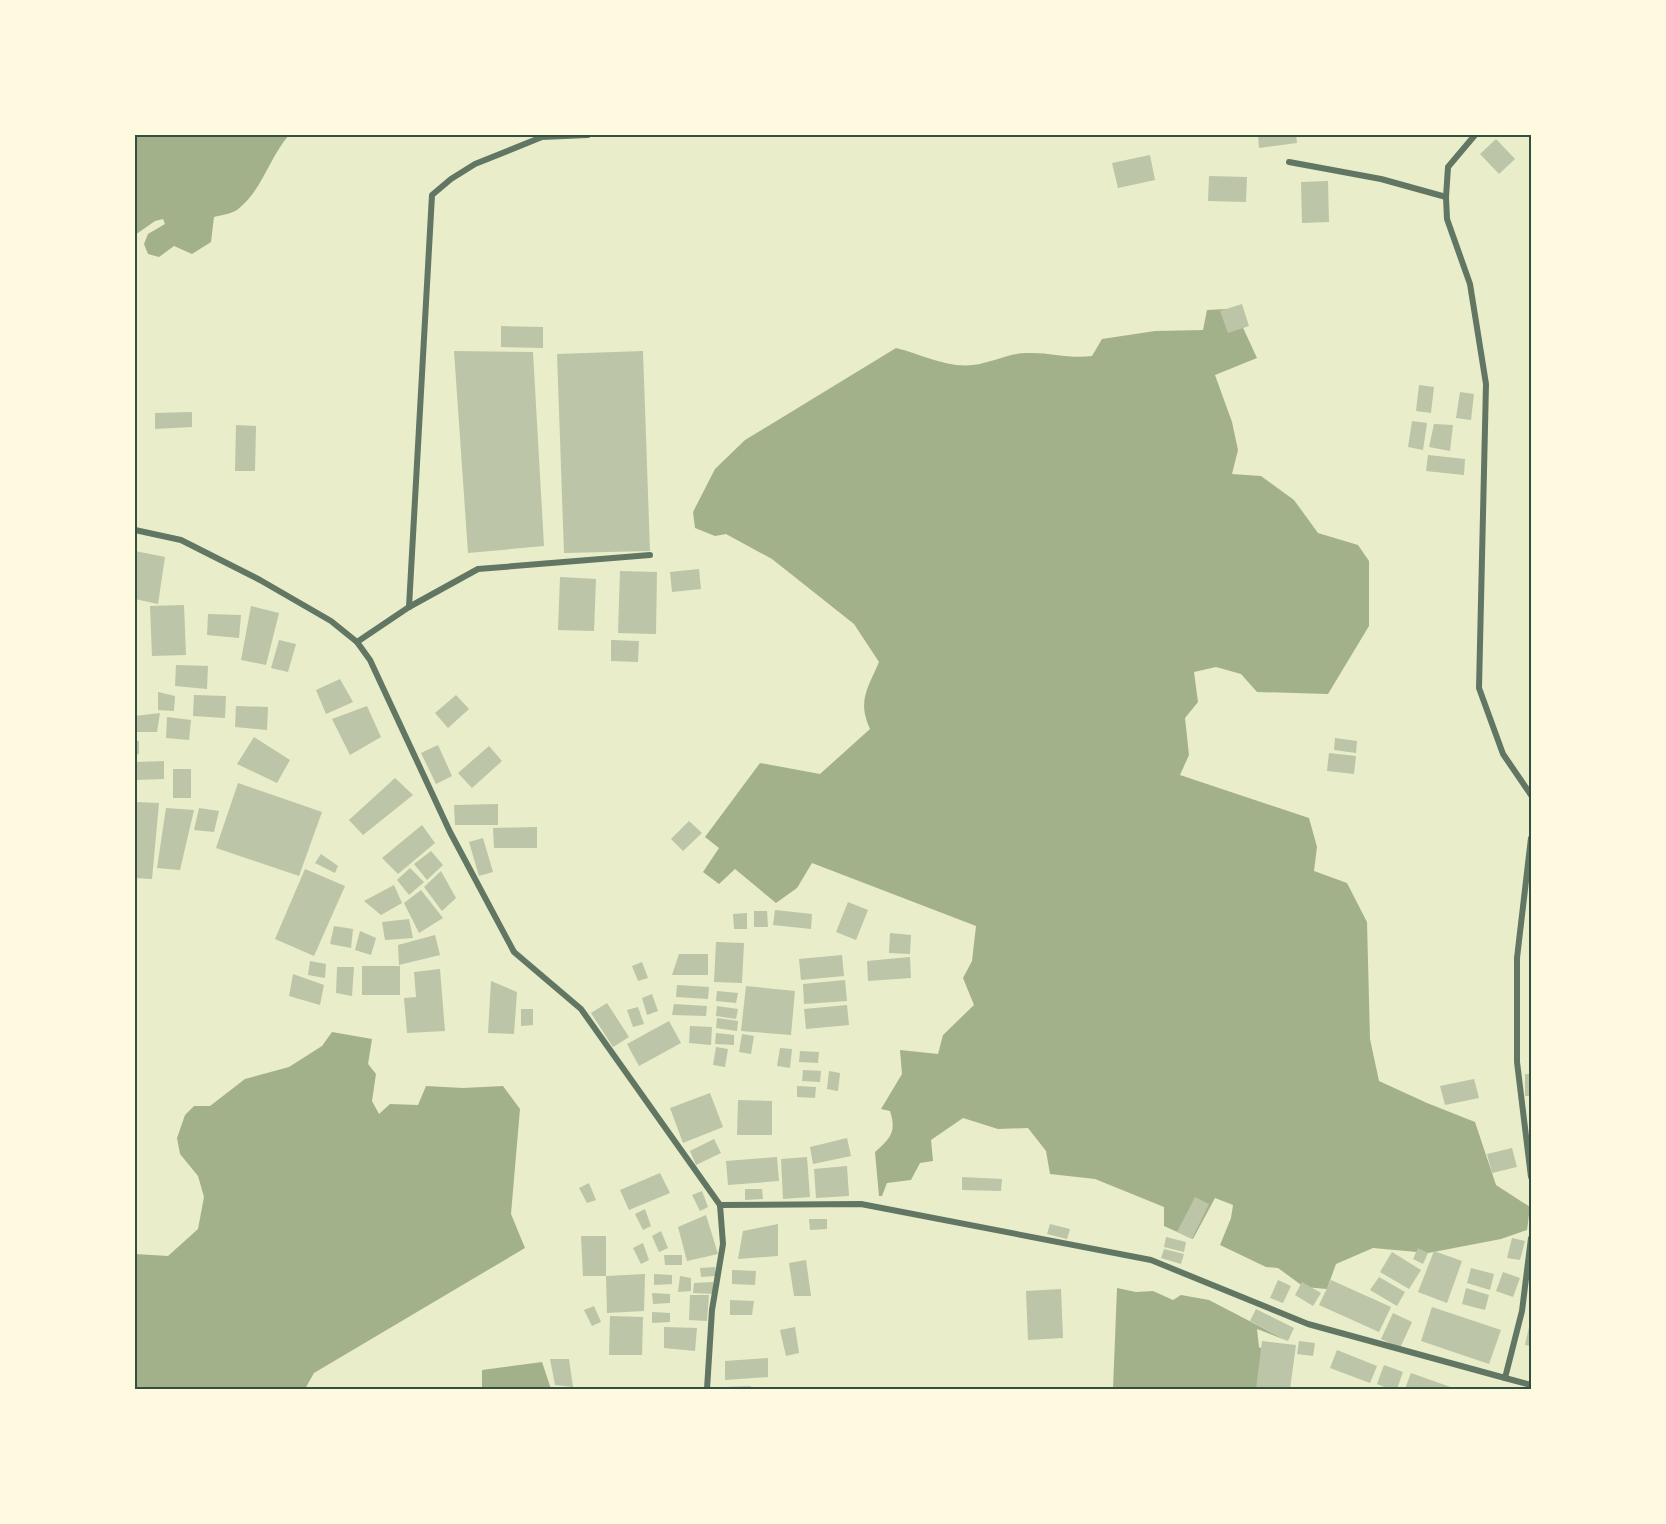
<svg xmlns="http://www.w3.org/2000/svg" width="1666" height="1524" font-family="Inter,sans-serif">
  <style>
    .water { fill: #a3b18a }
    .building { fill: #bcc5a7 }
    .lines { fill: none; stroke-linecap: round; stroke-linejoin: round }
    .minor { stroke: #617663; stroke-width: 6 }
    .neatline { fill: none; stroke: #344e41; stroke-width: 2 }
  </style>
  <rect width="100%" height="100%" fill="#e9edc9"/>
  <g class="water">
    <path d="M135,135h154c-20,23 -27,56 -52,75 -6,4 -16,5 -23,7l-3,25 -19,12 -18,-8 -15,11 -11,-3 -4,-10 4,-10 17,-10 -2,-5 -8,2 -20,14z"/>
    <path d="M1227,309l12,10 18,39 -42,17 17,47 6,28 -6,24 29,2 33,24 24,33 40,12 11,16v65l-41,68 -71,-2 -16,-18 -25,-7 -22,5 4,30 -13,16 4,37 -9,20 129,43 8,29 -3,24 33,12 20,39 3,117 9,42 48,22 48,19 21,63 34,22 -3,23 -26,9 -73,14 -55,-5 -37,16 -9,25 -23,-2 -26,-19 -12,-1 -46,-22 11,-27 2,-13 -18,-7 -22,41 -29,-13v-19l-69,-28 -45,-5 -4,-23 -18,-23 -30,1 -35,-11 -32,22 2,21 -13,2 -9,17 -24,3 -5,13h-3l-4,-44c15,-13 22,-20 15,-41l-9,-2 21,-35 -2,-24 38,4 5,-19 31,-30 -11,-27 9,-17 4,-35 -164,-63 -15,25 -21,15 -41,-34 -16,15 -16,-12 16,-24 -14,-11 55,-74 60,11 50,-45c-13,-28 -2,-41 9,-67l-25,-38 -82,-65 -46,-25 -11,2 -20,-8 -2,-16 22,-43 30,-29 151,-92c25,6 50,20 77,17 18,-2 36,-12 54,-12 22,-1 43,6 65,3l10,-17 53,-8 48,-1 4,-20z"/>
    <polygon points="332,1032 372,1039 368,1064 376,1074 372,1101 379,1114 390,1104 418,1105 426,1086 463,1088 503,1086 520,1109 511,1214 525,1248 314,1373 305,1389 135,1389 135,1254 168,1256 198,1229 204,1197 198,1176 180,1154 177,1138 185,1115 194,1106 210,1106 245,1079 289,1067 322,1046"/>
    <polygon points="1117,1288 1136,1292 1153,1291 1173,1300 1181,1295 1209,1300 1288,1341 1257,1329 1259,1347 1275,1357 1271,1389 1113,1389"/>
    <polygon points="542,1362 551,1389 482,1389 482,1370"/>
  </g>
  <g class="building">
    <polygon points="1258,135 1296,135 1297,143 1259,148"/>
    <polygon points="1496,139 1515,159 1499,174 1480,154"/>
    <polygon points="1150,155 1155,180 1118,188 1112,163"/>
    <polygon points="1209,176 1247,177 1246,202 1208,201"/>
    <polygon points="1328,181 1329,222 1302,223 1301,182"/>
    <polygon points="1242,304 1249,326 1228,333 1220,311"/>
    <polygon points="501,326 543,327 543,348 501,347"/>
    <polygon points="454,351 533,352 544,546 468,553"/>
    <polygon points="643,351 650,551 564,553 557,354"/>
    <polygon points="1419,385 1434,387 1431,413 1416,411"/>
    <polygon points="1460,392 1474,394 1471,420 1456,418"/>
    <polygon points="192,412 192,427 155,429 155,413"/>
    <polygon points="1412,421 1427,423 1423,450 1408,447"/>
    <polygon points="1434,424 1453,425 1450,451 1429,447"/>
    <polygon points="236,425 256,426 255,471 235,471"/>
    <polygon points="1428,455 1465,459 1464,475 1426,471"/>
    <polygon points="135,551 165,557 158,604 135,599"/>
    <polygon points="699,569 701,589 672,592 670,572"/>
    <polygon points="620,571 657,572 656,634 618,633"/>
    <polygon points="560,577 596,579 594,631 558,630"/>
    <polygon points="184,605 186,655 152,656 150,606"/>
    <polygon points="251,606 279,613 266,665 241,660"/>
    <polygon points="208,614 241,615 239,638 207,635"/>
    <polygon points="279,640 296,644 288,672 271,668"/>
    <polygon points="611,640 639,641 638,662 611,661"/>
    <polygon points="176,665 208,666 207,689 175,686"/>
    <polygon points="340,679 353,702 326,714 316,690"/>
    <polygon points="158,692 175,696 174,711 158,710"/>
    <polygon points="194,695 226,696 225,718 193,716"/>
    <polygon points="456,695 469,709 448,728 435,713"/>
    <polygon points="236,706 268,707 267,730 235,727"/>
    <polygon points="367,706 381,737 350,755 332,719"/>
    <polygon points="160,713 157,732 135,732 135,716"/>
    <polygon points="167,717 191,720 189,740 166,738"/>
    <polygon points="254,737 290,760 277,783 237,764"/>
    <polygon points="1335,738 1357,741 1356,753 1334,750"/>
    <polygon points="135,741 139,741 139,754 135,755"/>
    <polygon points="438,745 452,776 436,784 421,753"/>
    <polygon points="489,746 502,761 472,788 458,773"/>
    <polygon points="1329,753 1356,756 1354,774 1327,771"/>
    <polygon points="164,761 164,779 135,780 135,762"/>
    <rect x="173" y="769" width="18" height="29"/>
    <polygon points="395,778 413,795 363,835 349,820"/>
    <polygon points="238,783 322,812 299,876 216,848"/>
    <polygon points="135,802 159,803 152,879 135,878"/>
    <polygon points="498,804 498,825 455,825 454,805"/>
    <polygon points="166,808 194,810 180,870 157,868"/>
    <polygon points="199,808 219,811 214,832 194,830"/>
    <polygon points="689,821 702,833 683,851 671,839"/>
    <polygon points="422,825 435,843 398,874 382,858"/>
    <polygon points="537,827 537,848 494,848 493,828"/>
    <polygon points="483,838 493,872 479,876 469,842"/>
    <polygon points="431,851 443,865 427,880 414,864"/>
    <polygon points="321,854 338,866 335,873 315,863"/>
    <polygon points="410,868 424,882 409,895 397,880"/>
    <polygon points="305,869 345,886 314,956 275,939"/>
    <polygon points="441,871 456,898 442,911 424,887"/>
    <polygon points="394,885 402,903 381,915 364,901"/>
    <polygon points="421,890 443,918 419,933 404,903"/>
    <polygon points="848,902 868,910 856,940 836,932"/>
    <polygon points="775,910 812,914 811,929 773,925"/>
    <polygon points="754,911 767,911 768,927 754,927"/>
    <polygon points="747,913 747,929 734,929 733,914"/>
    <polygon points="409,919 413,938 385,940 382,922"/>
    <polygon points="334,926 353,929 351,948 330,944"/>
    <polygon points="360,931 376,938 371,955 355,950"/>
    <polygon points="890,933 911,935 910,954 889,953"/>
    <polygon points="435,935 440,955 399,965 398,945"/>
    <polygon points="716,942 744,943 742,983 714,982"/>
    <polygon points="679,954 708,954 708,975 672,975"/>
    <polygon points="842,955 844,976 801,980 799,959"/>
    <polygon points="910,957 911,978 868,981 867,961"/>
    <polygon points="310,961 326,964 325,978 308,975"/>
    <polygon points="642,962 648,978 638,981 632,966"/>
    <rect x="362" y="966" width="38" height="29"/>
    <polygon points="337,967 354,967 352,996 336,993"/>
    <polygon points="440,969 445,1031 407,1033 404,998 416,997 414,972"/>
    <polygon points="293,974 324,985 320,1005 289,996"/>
    <polygon points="845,980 847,1001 804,1004 803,984"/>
    <polygon points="491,981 517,992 514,1034 488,1033"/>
    <polygon points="677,985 709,987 708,999 676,997"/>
    <polygon points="746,986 795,991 791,1035 741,1031"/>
    <polygon points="717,991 738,993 736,1003 716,1001"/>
    <polygon points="652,994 658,1011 647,1015 642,998"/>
    <polygon points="607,1003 629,1037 613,1047 591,1013"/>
    <polygon points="674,1004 707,1006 706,1016 672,1015"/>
    <polygon points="847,1005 849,1025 806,1029 804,1009"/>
    <polygon points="717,1006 738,1009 736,1019 716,1016"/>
    <polygon points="638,1007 644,1024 633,1027 627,1010"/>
    <polygon points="521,1009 533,1009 533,1025 521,1026"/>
    <polygon points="717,1018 738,1021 737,1031 716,1028"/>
    <polygon points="669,1021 681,1043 639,1066 627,1044"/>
    <polygon points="690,1026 712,1027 711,1045 689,1043"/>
    <polygon points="716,1033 734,1035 734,1045 715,1044"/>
    <polygon points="742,1034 754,1036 751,1054 739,1052"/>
    <polygon points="716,1047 728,1049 725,1067 713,1065"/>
    <polygon points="780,1048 792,1049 790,1068 777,1066"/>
    <polygon points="800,1051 819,1052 818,1063 799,1062"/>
    <polygon points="803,1070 821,1071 820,1082 802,1081"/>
    <polygon points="829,1071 840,1073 838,1091 827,1089"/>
    <rect x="1525" y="1074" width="6" height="22"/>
    <polygon points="1474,1079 1479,1098 1445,1105 1440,1086"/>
    <polygon points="797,1086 816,1087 815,1098 797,1097"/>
    <polygon points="710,1093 723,1127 683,1143 670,1108"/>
    <polygon points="738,1100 772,1101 772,1135 737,1135"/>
    <polygon points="847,1138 851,1156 813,1164 810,1147"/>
    <polygon points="714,1139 721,1153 696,1165 690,1151"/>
    <polygon points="1512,1148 1517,1167 1492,1173 1487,1154"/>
    <polygon points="777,1157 779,1181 728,1185 726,1161"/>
    <polygon points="807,1157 810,1197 783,1199 781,1159"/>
    <polygon points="847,1166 849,1196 816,1198 814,1169"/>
    <polygon points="660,1173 670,1193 629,1210 620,1190"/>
    <polygon points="962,1177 1002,1179 1001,1191 962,1190"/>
    <polygon points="589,1183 596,1200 587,1203 579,1188"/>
    <polygon points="745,1189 762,1189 763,1199 745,1200"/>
    <polygon points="702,1191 708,1207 700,1211 692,1195"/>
    <polygon points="1195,1197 1209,1204 1192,1239 1177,1232"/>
    <polygon points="645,1209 651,1226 643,1230 635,1214"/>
    <polygon points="706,1215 718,1254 687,1261 678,1227"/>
    <polygon points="809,1219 827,1219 827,1229 810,1230"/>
    <polygon points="778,1224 778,1256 738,1259 743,1231"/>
    <polygon points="1050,1224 1070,1229 1067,1239 1047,1234"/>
    <polygon points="661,1231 668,1248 659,1252 652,1236"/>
    <polygon points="581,1236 606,1236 606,1276 645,1274 644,1311 607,1313 606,1276 583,1276"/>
    <polygon points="1166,1237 1186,1242 1184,1252 1164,1247"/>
    <polygon points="1512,1238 1525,1241 1520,1260 1507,1258"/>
    <polygon points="643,1243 649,1260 641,1264 633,1248"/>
    <polygon points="1418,1248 1428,1253 1423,1264 1413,1259"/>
    <polygon points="1164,1249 1184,1254 1181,1264 1161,1258"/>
    <polygon points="1434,1251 1462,1261 1447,1303 1418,1292"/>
    <polygon points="1392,1252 1421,1270 1409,1289 1380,1272"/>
    <polygon points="664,1255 682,1255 682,1265 665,1265"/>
    <polygon points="806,1260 811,1296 794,1296 789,1263"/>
    <polygon points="715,1267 716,1276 701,1277 700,1268"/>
    <polygon points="1471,1268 1494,1274 1490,1290 1467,1283"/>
    <polygon points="732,1270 756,1271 755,1285 732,1284"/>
    <polygon points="1503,1272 1520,1278 1513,1297 1496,1291"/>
    <polygon points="654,1274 672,1275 672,1284 654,1285"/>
    <polygon points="680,1276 691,1278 691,1291 678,1292"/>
    <polygon points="1379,1277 1405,1292 1397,1306 1370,1290"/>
    <polygon points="1278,1280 1291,1286 1283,1303 1270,1298"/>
    <polygon points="1331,1280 1391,1307 1379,1332 1319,1305"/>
    <polygon points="713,1282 713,1294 693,1293 694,1283"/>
    <polygon points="1302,1282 1321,1293 1313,1306 1295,1295"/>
    <polygon points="1466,1288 1489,1295 1485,1310 1462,1304"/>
    <polygon points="1061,1289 1063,1338 1028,1340 1026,1291"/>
    <polygon points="652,1293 670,1294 670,1303 653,1304"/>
    <polygon points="690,1295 709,1295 707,1321 689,1320"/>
    <polygon points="730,1300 754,1301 752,1315 730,1315"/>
    <polygon points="594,1306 601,1322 592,1326 584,1310"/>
    <polygon points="1432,1307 1501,1330 1489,1364 1421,1341"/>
    <polygon points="1256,1309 1294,1328 1288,1341 1250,1321"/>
    <polygon points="652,1312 670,1313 670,1322 652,1323"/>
    <polygon points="1393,1313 1412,1322 1400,1348 1381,1339"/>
    <polygon points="610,1316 643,1317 642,1355 609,1355"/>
    <polygon points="1530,1322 1531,1322 1531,1346 1525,1345"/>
    <polygon points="664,1327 697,1328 695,1351 664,1348"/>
    <polygon points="795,1327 799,1353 786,1356 780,1330"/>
    <polygon points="1262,1341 1296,1345 1290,1389 1256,1389"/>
    <polygon points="1299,1341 1315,1343 1313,1356 1297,1354"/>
    <polygon points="1337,1350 1377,1366 1370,1383 1330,1368"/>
    <polygon points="768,1358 768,1377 725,1380 725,1361"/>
    <polygon points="550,1359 569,1359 573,1387 555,1385"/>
    <polygon points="1384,1365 1403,1372 1397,1389 1389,1389 1377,1384"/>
    <polygon points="1411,1373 1456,1389 1405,1389"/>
    <polygon points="751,1386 751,1389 725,1389 724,1387"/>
  </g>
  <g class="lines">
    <g class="minor">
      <polyline points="1475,135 1448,167 1446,197 1447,219 1470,284 1486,384 1479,688 1503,754 1531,795"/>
      <polyline points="1289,162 1381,179 1446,197"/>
      <polyline points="135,530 181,540 260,580 331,621 357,642 370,660 450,832 514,952 581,1009 720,1205 723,1244 712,1310 707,1389"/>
      <polyline points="409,607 432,195 451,179 475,164 542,137 588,135"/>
      <polyline points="357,642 409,607 478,569 650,555"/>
      <polyline points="1531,838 1517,958 1517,1062 1531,1177"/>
      <polyline points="720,1205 861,1204 1151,1260 1308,1324 1505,1378 1522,1311 1531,1238"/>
      <polyline points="1505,1378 1531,1385"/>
    </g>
  </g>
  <rect width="1666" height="1524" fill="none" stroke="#fefae0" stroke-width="273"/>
  <rect x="136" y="136" width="1394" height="1252" class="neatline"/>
</svg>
